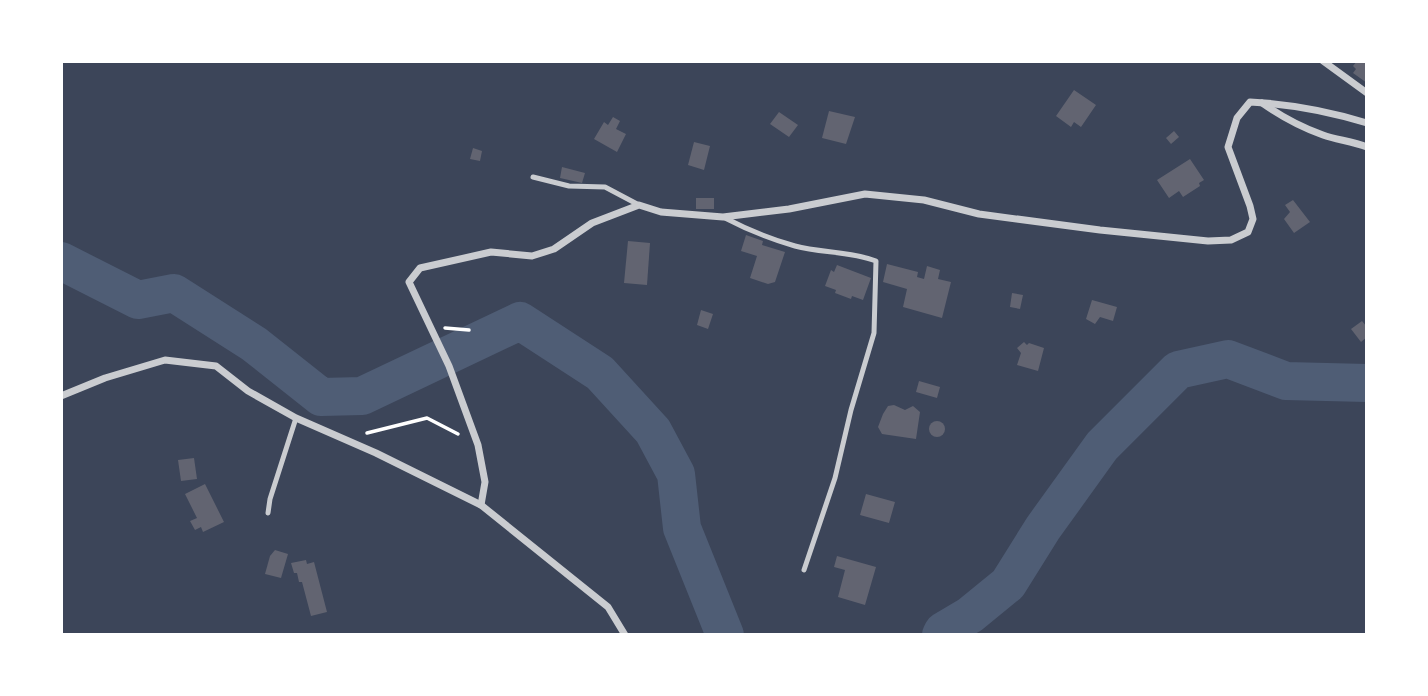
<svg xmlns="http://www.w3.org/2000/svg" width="1428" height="696" font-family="'Exo 2',sans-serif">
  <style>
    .green { fill: #3c4559 }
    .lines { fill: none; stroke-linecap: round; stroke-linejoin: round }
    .river { stroke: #4f5d75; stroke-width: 38 }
    .building { fill: #626471 }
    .path { stroke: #fff; stroke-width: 3.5 }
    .service { stroke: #caccd0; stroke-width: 5 }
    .minor { stroke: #caccd0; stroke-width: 7 }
  </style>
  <rect width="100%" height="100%" fill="#2d3142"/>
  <rect class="green" x="61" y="61" width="1306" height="574"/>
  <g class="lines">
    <g class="river">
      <polyline points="61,261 138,300 174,293 254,344 321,397 362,396 520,321 600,373 653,431 676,474 682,528 725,635"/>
      <polyline points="941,635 943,631 970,615 1008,584 1043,528 1102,446 1178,370 1228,359 1286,381 1367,383"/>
    </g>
  </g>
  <g class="building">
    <polygon points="1357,61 1367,61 1367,83 1353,73 1356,69 1353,66"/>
    <polygon points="1074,90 1096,105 1081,127 1074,122 1071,127 1056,116"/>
    <polygon points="829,111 855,117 846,144 822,138"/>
    <polygon points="779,112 798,125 789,137 770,124"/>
    <polygon points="613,117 620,121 616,129 626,134 617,152 594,139 604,122 608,125"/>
    <polygon points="1174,131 1179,137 1171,144 1166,138"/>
    <polygon points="694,142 710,146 704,170 688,165"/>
    <polygon points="473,148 482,151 480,161 470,159"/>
    <polygon points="1190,159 1204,180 1199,183 1200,186 1183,197 1179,191 1169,198 1157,180"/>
    <polygon points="562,167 585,173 582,183 560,178"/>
    <rect x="696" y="198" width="18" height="11"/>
    <polygon points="1293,200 1310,222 1294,233 1284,219 1290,212 1285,205"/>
    <polygon points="746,235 763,241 762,245 785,252 775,282 768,284 750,278 757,256 741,251"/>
    <polygon points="628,241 650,243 647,285 624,283"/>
    <polygon points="887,264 918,272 917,277 924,279 927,266 940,270 938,279 951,282 942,318 903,307 907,289 883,282"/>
    <polygon points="837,265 871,278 863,300 852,296 851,299 835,293 836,290 825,286 831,270 834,272"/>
    <polygon points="1012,293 1023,295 1020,309 1010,307"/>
    <polygon points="1092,300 1117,307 1113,321 1100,317 1095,324 1086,319"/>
    <polygon points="701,310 713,314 708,329 697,325"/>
    <polygon points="1362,321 1367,327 1367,337 1361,342 1351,329"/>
    <polygon points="1024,342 1027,345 1029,343 1044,348 1038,371 1017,365 1021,353 1017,348"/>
    <polygon points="919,381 940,387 937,398 916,392"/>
    <polygon points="894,405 905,410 913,406 920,412 916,439 882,434 878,427 883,414 888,406"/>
    <circle cx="937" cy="429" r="8"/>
    <polygon points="194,458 197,479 181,481 178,460"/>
    <polygon points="205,484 224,522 203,532 201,527 195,530 190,521 197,518 185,494"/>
    <polygon points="866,494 895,502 889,523 860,515"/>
    <polygon points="275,550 288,554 281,578 265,574 270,556"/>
    <polygon points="837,556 876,567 865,605 838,597 845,570 834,567"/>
    <polygon points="306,560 307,564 314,562 327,612 311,616 302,582 299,582 297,573 294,573 291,563"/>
  </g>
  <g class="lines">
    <g class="path">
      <polyline points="445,328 469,330"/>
      <polyline points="367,433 427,418 458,434"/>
    </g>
    <g class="service">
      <polyline points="533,177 569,186 605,187 639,205"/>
      <path d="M723,217c23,12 47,22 72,29 26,7 55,5 81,15l-2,72 -23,77 -16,68 -31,92"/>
      <polyline points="268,513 270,499 296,418"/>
    </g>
    <g class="minor">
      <polyline points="1323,61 1367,93"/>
      <path d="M1262,103c20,14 38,24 61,32 14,5 29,6 44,12"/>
      <polyline points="61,396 105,378 165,360 216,366 248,391 296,418 376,453 481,505 608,607 625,635"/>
      <path d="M481,505l4,-23 -7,-37 -29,-79 -40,-84 11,-14 71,-16 41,4 22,-7 38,-26 47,-18 22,7 62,5 66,-8 76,-15 59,6 55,14 121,16 108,11 23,-1 17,-8 5,-13 -3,-13 -22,-59 9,-29 13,-16c40,2 78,9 117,21"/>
    </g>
  </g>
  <rect width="1428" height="696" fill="none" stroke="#ffffff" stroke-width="126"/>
</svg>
